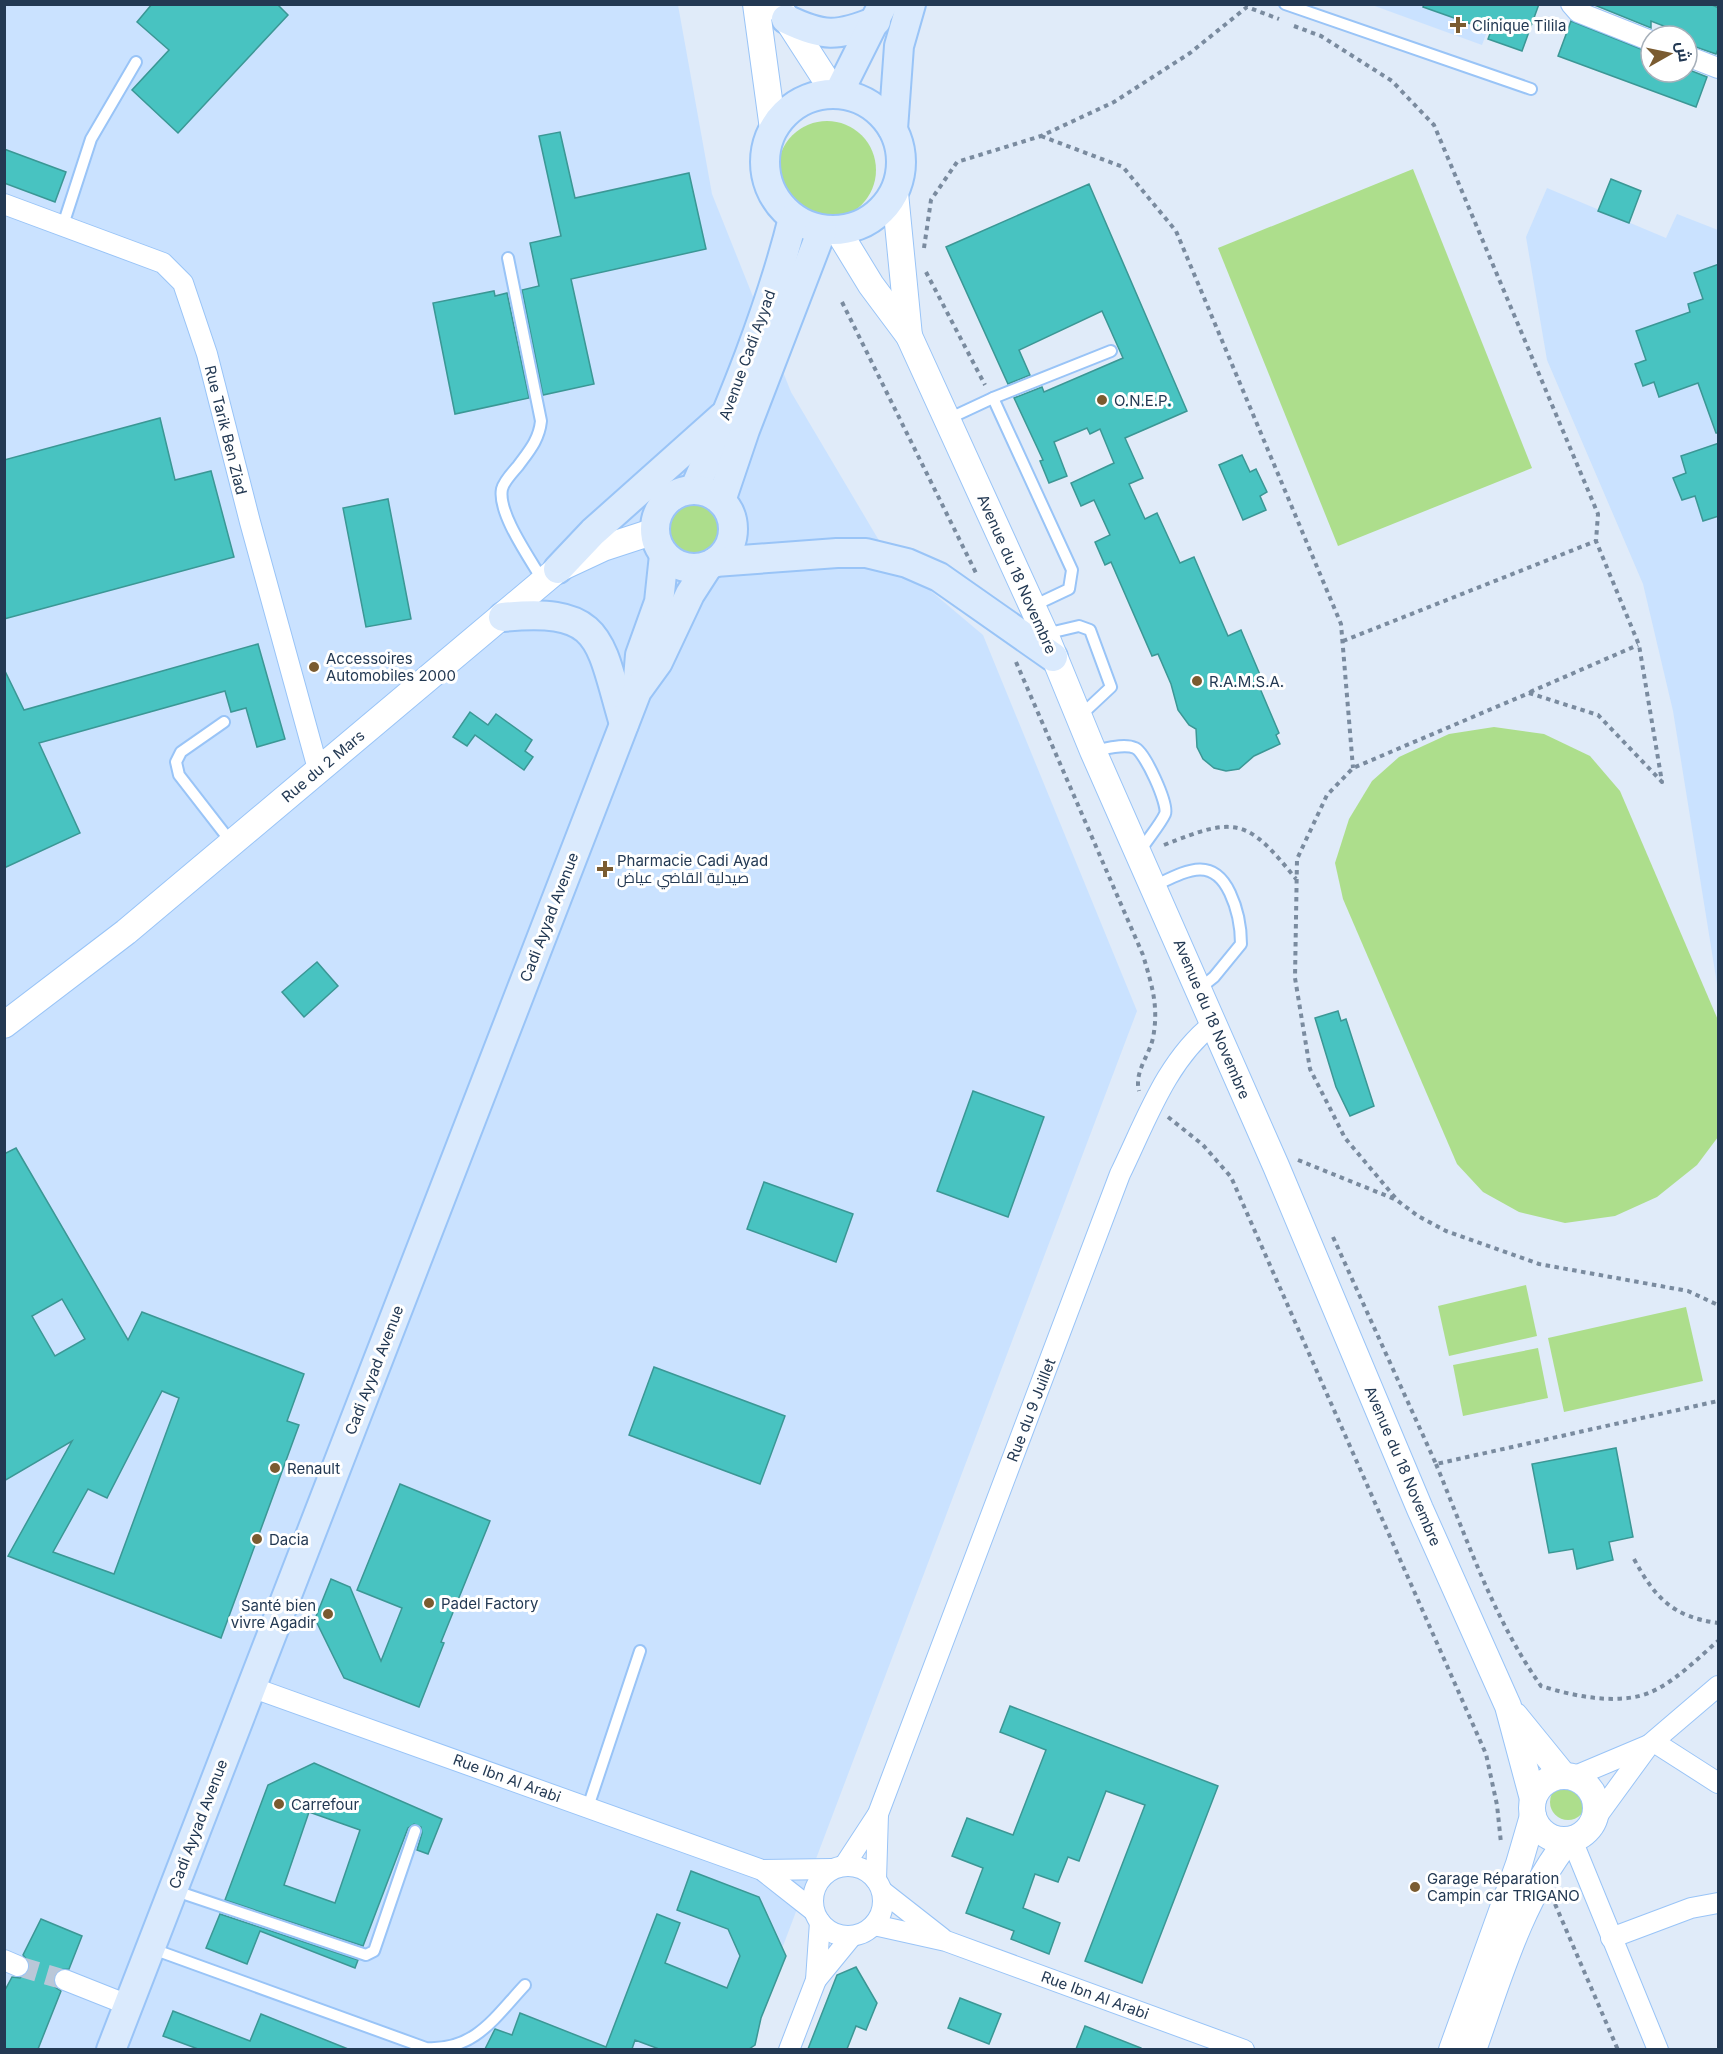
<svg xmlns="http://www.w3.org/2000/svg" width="1723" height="2054" font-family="Inter,Cairo,sans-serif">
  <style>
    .built { fill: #cae2ff }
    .green { fill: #adde8c }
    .building { fill: #48c3c1; stroke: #3b9795; stroke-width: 1.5; fill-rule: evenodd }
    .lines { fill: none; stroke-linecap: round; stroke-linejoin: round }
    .minor-tunnel { stroke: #bac7d8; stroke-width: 20; stroke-dasharray: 20 10; stroke-linecap: butt }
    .service-casing { stroke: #99c4f7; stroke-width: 14 }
    .minor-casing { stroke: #99c4f7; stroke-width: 22 }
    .tertiary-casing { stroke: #99c4f7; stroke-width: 28 }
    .secondary-casing { stroke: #99c4f7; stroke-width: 32 }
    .path { stroke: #7a8b9f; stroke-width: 4; stroke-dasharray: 4.5 4.5; stroke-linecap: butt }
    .service { stroke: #fff; stroke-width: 10 }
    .minor { stroke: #fff; stroke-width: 20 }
    .tertiary { stroke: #fff; stroke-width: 26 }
    .secondary { stroke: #daeafd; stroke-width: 28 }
    .poi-dot { fill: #7a5b30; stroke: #fff; stroke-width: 2 }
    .labels { text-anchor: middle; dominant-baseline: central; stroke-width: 6; stroke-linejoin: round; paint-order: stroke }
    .poi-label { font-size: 15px; fill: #233953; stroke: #fff; text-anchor: start }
    .street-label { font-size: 15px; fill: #233953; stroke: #fff }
  </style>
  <rect width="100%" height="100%" fill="#e0ebf9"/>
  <g class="built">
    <polygon points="5,5 678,5 712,194 791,392 887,554 983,635 1137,1011 744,2049 5,2049"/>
    <polygon points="1372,5 1497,5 1482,45"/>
    <polygon points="1547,188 1666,238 1677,214 1718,230 1718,990 1673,711 1643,584 1547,360 1526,237"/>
  </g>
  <g class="green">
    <circle cx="827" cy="170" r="49"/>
    <polygon points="1413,169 1532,468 1338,546 1218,248"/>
    <circle cx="694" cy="530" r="33"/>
    <polygon points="1494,727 1544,734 1590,756 1620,791 1718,1020 1718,1137 1697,1165 1657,1197 1615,1216 1565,1223 1519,1212 1483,1192 1457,1164 1343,899 1335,863 1349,819 1372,781 1399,757 1449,734"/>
    <polygon points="1526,1285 1537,1336 1449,1356 1438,1306"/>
    <polygon points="1686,1307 1703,1381 1564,1412 1548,1338"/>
    <polygon points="1538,1348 1548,1398 1463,1416 1453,1365"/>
    <circle cx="1568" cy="1802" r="18"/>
  </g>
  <g class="building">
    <polygon points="152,4 277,4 288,15 178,133 132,90 169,50 137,22"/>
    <polygon points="1424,4 1539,4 1522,51 1488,39 1491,31 1423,7"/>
    <polygon points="1592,4 1710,4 1719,8 1719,47 1716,54 1687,44 1687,35 1651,21 1651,28"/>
    <polygon points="1571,21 1651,53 1651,72 1687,72 1687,69 1707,77 1696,107 1558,56"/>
    <polygon points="560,132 575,198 689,173 706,249 571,279 594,384 543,395 522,290 539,286 530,243 561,236 539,136"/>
    <polygon points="4,149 66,172 55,202 4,183"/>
    <polygon points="1611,179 1641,191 1629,223 1598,211"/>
    <polygon points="1089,184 1187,411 1125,438 1143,478 1129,484 1145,519 1157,513 1180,563 1194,557 1228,636 1241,630 1261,677 1256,679 1279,733 1276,735 1280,744 1254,756 1239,769 1226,771 1214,768 1203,759 1197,747 1196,729 1189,725 1178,710 1171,684 1158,654 1152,656 1111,562 1105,565 1095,542 1110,535 1094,500 1081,506 1071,483 1114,463 1100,429 1090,434 1087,428 1054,442 1067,476 1049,483 1040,461 1043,460 1014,398 1042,387 1044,392 1123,358 1102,311 1019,350 1030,375 1008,384 946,247"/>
    <polygon points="1719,264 1719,433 1716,433 1698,383 1659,397 1654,382 1643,386 1635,364 1646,360 1636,331 1690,312 1688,304 1703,299 1694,273"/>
    <polygon points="494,291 495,296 507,293 529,398 455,414 433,303"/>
    <polygon points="160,418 175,480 211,471 234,557 4,619 4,460"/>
    <polygon points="1719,443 1719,516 1703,521 1695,496 1682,500 1673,478 1686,473 1681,456"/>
    <polygon points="1242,455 1250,472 1256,469 1267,492 1260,496 1266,510 1243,520 1219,465"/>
    <polygon points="388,499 411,619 366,627 343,508"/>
    <polygon points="258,644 285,739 257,747 246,708 231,712 225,691 39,743 80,833 4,868 4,669 24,710"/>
    <polygon points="470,712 488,725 496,714 532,740 525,751 533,757 524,770 475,735 467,746 453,737"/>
    <polygon points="317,962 338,986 304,1017 282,992"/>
    <polygon points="1338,1011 1341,1021 1346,1019 1374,1106 1350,1116 1336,1087 1315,1018"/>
    <polygon points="973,1091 1044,1117 1008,1217 937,1191"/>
    <path d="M16,1148l112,192 14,-28 162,62 -17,47 12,4 -78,213 -213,-82 64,-115 -68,40v-327zM62,1299l23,40 -30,17 -23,-40zM162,1391l17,7 -65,176 -61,-22 35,-63 19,9z"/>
    <polygon points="764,1182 853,1214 836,1262 747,1229"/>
    <polygon points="654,1367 785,1416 760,1484 629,1435"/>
    <polygon points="1616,1448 1633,1537 1609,1542 1613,1560 1577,1569 1573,1549 1549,1553 1532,1464"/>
    <polygon points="400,1484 490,1521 441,1642 444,1643 419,1707 344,1678 315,1619 331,1579 350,1587 381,1661 402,1608 357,1590"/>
    <polygon points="1010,1706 1218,1786 1142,1983 1085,1961 1145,1805 1106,1791 1079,1861 1068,1857 1058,1882 1035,1874 1023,1908 1060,1923 1049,1954 1011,1939 1014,1931 966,1913 983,1868 952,1856 967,1818 1013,1835 1046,1750 1000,1732"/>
    <path d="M314,1763l128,56 -14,35 -11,-4 5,-17 -1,-6 -7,-3 -6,4 -45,118 -138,-46 43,-115zM309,1812l51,18 -25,73 -51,-18z"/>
    <polygon points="691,1871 759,1897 786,1956 761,2018 755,2045 749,2049 659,2049 635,2040 632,2049 485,2049 495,2029 512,2035 520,2013 606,2047 657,1914 680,1923 665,1963 727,1988 740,1956 728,1929 677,1910"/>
    <polygon points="220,1914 358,1960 355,1968 260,1931 247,1964 206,1948"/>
    <polygon points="41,1919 82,1936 69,1969 58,1970 54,1976 55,1987 61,1991 38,2049 4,2049 4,1992 12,1977 20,1978 29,1971 30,1964 23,1955"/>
    <polygon points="856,1967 877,2003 866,2030 856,2026 847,2049 808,2049 837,1975"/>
    <polygon points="960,1998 1001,2014 989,2044 948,2028"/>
    <polygon points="173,2011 250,2041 261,2014 348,2049 198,2049 163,2036"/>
    <polygon points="1085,2026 1141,2048 1141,2049 1076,2049"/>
  </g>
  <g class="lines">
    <polyline class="minor-tunnel" points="18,1966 65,1980"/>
    <g class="service-casing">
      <g id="service">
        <polyline points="1285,4 1531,89"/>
        <polyline points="63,225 91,139 136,62"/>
        <path d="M508,258l33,163c-2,19 -12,30 -23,45 -6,7 -14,15 -16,23 -5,24 29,71 41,92"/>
        <polyline points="993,398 1072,570 1069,589 1033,606"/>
        <polyline points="948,419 993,398 1111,351"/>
        <polyline points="1045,634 1079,626 1090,630 1111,687 1080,716"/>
        <polyline points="224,722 181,752 176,762 179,775 231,842"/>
        <path d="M1093,751c12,-2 31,-8 42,-3 10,4 34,57 30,66 -5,11 -19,27 -26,39"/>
        <path d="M1154,886c30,-14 58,-32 76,7 8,17 11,32 11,51l-27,33 -15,12"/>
        <polyline points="588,1807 640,1651"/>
        <polyline points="173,1890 366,1955 374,1951 415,1831"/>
        <path d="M150,1948l276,100c49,3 69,-31 99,-63"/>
      </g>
    </g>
    <g class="minor-casing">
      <g id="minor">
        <polyline points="1571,4 1578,12 1651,41"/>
        <polyline points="1687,56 1718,68"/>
        <polyline points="4,204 163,263 183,283 207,354 250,522 318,769"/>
        <polyline points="251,1687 762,1870 814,1911"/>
        <polyline points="1654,1742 1718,1783"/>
        <polyline points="1573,1777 1649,1745"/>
        <polyline points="1595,1819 1649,1745 1718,1686"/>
        <polyline points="1572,1840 1658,2050"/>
        <path d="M844,1866l34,-52 242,-640c26,-53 46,-113 93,-150"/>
        <circle cx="848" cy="1901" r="35"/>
        <polyline points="762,1870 832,1869"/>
        <polyline points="876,1880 878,1814"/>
        <polyline points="882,1891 942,1938"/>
        <polyline points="874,1925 946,1941 1244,2050"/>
        <polyline points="1611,1938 1691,1908 1718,1903"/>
        <polyline points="4,1960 18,1966"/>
        <polyline points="65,1980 128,2005"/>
        <polyline points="816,1980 852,1936"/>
        <polyline points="789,2050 816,1980 820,1922"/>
      </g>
    </g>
    <g class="tertiary-casing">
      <g id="tertiary">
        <polyline points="756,4 773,129"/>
        <polyline points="777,4 835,94"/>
        <polyline points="895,193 909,336"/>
        <polyline points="838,231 871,285 909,336 1045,634 1093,751 1276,1166 1420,1509 1508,1706 1533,1799"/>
        <polyline points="4,1025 126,932 558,569 603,548 655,531"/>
        <polyline points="1515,1716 1563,1775"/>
        <circle cx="1564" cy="1808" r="32"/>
        <polyline points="1452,2050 1519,1864 1533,1816"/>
        <path d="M1473,2050c26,-73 47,-149 95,-210"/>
      </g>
    </g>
    <g class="secondary-casing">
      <g id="secondary">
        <path d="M786,19c37,18 51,18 90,2"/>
        <polyline points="838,94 883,4"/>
        <circle cx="833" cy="162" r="68"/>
        <polyline points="893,129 899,46 911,4"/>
        <path d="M694,490c38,-88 76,-179 99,-272"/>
        <circle cx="694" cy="529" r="39"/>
        <polyline points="721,501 745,430 822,230"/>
        <polyline points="715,562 837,553 866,553 907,563 939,577 1053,657"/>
        <polyline points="558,569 593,532 722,417"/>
        <path d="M503,617c101,-10 96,23 121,107"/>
        <polyline points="637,690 640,655 659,602 664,555"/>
        <polyline points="111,2050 637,691 658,662 690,594 708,566"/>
      </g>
    </g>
    <g class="path">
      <polyline points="1294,26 1321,36 1392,81 1434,125 1598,514 1596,541 1639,645 1662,782 1598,715 1529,693 1353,768 1327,795 1297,859 1295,978 1310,1069 1345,1138 1398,1201 1418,1216 1446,1231 1539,1264 1688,1291 1718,1305"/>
      <polyline points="1041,136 1123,167 1176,231 1341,624 1353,768"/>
      <polyline points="924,248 931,200 957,162 1041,136 1114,102 1190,53 1247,7 1279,19"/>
      <polyline points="926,272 985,385"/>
      <polyline points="842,302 976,573"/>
      <polyline points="1343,641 1596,541"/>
      <path d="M1016,662l127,293c9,31 16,51 10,83 -4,18 -19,34 -14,53"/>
      <polyline points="1530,692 1638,645"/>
      <path d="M1164,845c72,-29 83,-27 132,34"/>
      <polyline points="1168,1117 1203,1145 1231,1177 1486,1754 1497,1805 1501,1843"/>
      <polyline points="1298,1160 1397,1200"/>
      <polyline points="1333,1237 1436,1464 1718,1401"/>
      <path d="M1436,1464c31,75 58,156 105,222 32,10 78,20 110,6 25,-11 47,-34 67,-51"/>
      <path d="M1634,1559c21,39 39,58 84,64"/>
      <polyline points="1555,1904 1618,2050"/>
    </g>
    <use href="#service" class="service"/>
    <use href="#minor" class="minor"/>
    <use href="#tertiary" class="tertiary"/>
    <use href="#secondary" class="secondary"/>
  </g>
  <g class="poi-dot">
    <path d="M1455 16h6v6h6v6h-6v6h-6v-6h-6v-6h6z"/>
    <circle cx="1102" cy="400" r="6"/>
    <circle cx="314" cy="667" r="6"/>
    <circle cx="1197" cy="681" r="6"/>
    <path d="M602 860h6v6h6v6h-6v6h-6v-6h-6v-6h6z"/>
    <circle cx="275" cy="1468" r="6"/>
    <circle cx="257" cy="1539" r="6"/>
    <circle cx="429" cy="1603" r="6"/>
    <circle cx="328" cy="1614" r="6"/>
    <circle cx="279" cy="1804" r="6"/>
    <circle cx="1415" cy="1887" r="6"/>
  </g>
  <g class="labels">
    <g class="poi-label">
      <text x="1472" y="25">Clinique Tilila</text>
      <text x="1114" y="400">O.N.E.P.</text>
      <text x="326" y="658">Accessoires<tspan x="326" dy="17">Automobiles 2000</tspan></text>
      <text x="1209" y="681">R.A.M.S.A.</text>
      <text x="617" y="860">Pharmacie Cadi Ayad<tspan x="617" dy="17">صيدلية القاضي عياض</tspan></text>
      <text x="287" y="1468">Renault</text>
      <text x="269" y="1539">Dacia</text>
      <text x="441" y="1603">Padel Factory</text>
      <text x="316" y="1605" text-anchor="end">Santé bien<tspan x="316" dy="17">vivre Agadir</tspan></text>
      <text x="291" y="1804">Carrefour</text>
      <text x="1427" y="1878">Garage Réparation<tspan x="1427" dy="17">Campin car TRIGANO</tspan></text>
    </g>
    <g class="street-label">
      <text transform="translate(747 355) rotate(-70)">Avenue Cadi Ayyad</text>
      <text transform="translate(226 430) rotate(76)">Rue Tarik Ben Ziad</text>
      <text transform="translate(1017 574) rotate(66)">Avenue du 18 Novembre</text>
      <text transform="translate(323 766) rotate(-40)">Rue du 2 Mars</text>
      <text transform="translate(549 917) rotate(-69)">Cadi Ayyad Avenue</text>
      <text transform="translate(1212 1019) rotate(67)">Avenue du 18 Novembre</text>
      <text transform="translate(374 1370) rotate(-69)">Cadi Ayyad Avenue</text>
      <text transform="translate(1031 1410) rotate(-69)">Rue du 9 Juillet</text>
      <text transform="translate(1403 1466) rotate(67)">Avenue du 18 Novembre</text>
      <text transform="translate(507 1778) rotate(20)">Rue Ibn Al Arabi</text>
      <text transform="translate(198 1824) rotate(-69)">Cadi Ayyad Avenue</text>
      <text transform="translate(1095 1995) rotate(20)">Rue Ibn Al Arabi</text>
    </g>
  </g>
  <rect width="1723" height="2054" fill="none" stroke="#233953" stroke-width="12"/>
  <g transform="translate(1669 54) rotate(81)"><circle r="28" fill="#ffffff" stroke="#a7b0ba" stroke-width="1.5"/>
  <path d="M0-4.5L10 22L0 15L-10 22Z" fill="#7a5b30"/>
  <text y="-9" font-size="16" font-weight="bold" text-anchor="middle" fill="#233953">ش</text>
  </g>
</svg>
